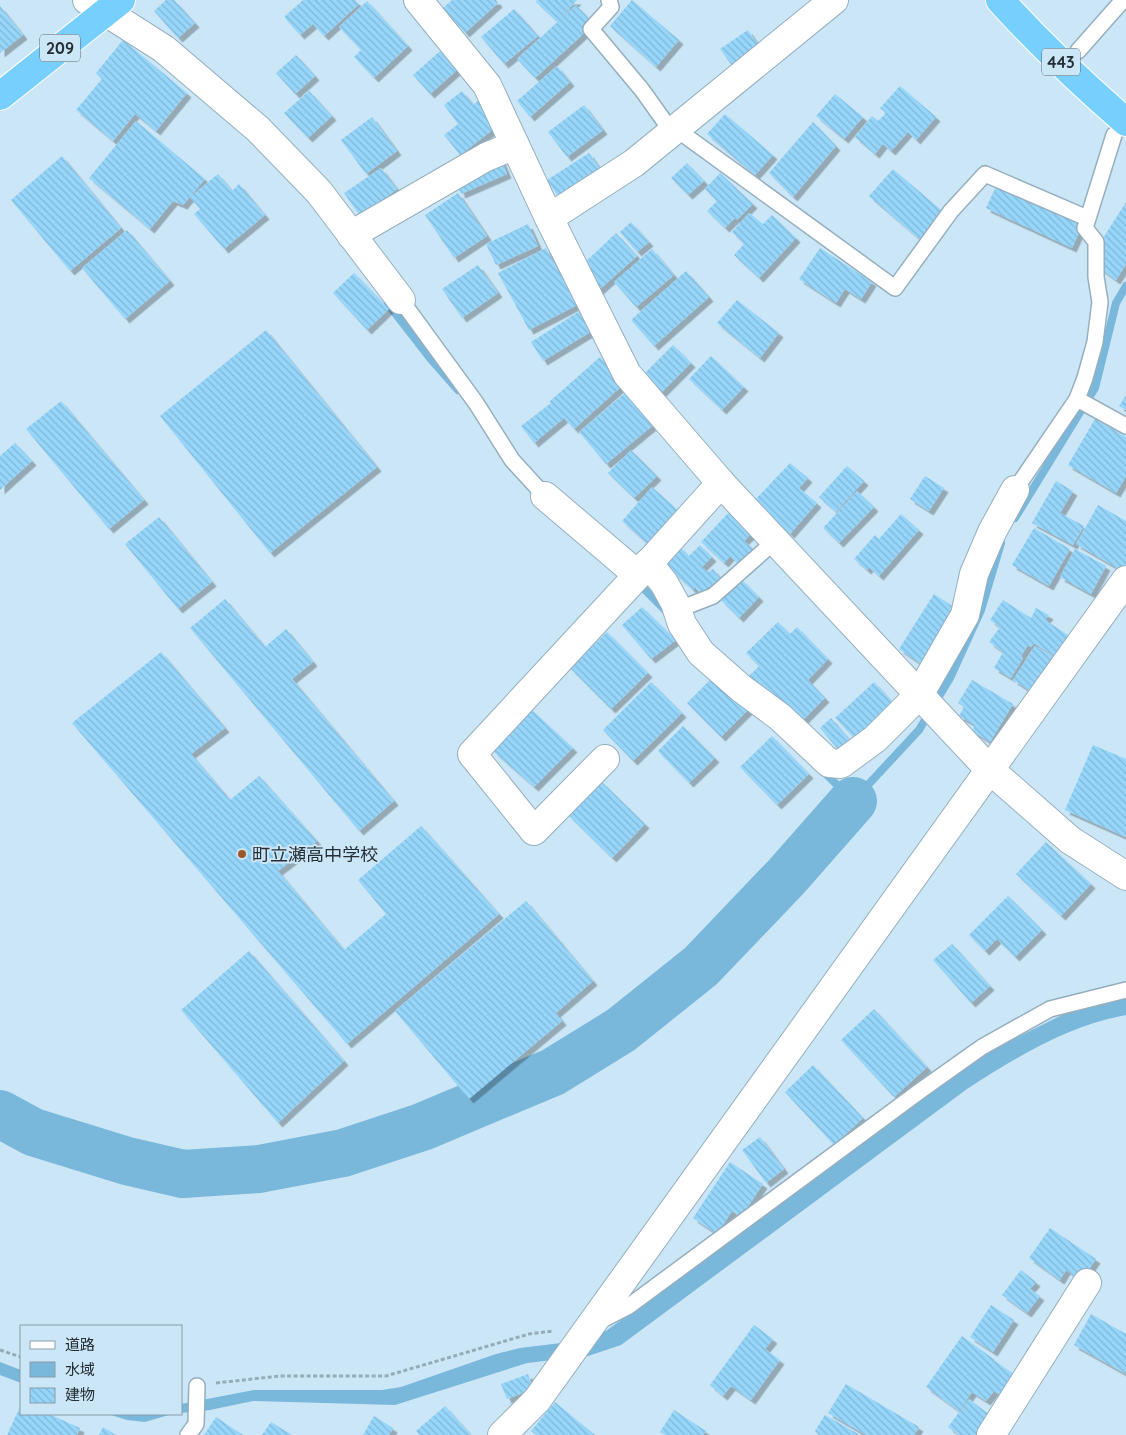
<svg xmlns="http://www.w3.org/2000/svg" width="1126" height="1435" font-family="Quicksand,'Noto Sans JP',sans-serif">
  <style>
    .water { fill: #79b7db }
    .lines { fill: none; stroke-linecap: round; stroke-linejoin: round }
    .stream { stroke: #79b7db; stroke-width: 8 }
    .river { stroke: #79b7db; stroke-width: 48 }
    .building { fill: url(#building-back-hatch); filter: url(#shadow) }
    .lane-casing { stroke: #96afbf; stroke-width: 18 }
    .street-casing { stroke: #96afbf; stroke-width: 30 }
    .highway-casing { stroke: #fff; stroke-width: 30 }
    .path { stroke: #95abb8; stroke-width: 3; stroke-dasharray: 4 2.5; stroke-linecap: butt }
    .lane { stroke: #fff; stroke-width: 15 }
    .street { stroke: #fff; stroke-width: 28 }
    .highway { stroke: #77cffe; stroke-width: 28 }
    .poi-dot { fill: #9c5928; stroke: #cbe6f6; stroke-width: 2 }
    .labels { text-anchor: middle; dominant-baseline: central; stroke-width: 4; stroke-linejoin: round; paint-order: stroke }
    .shield { fill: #cbe6f6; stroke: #57666f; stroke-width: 1 }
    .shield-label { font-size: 16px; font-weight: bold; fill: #252f35 }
    .poi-label { font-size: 18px; fill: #252f35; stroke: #cbe6f6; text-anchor: start }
  </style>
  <defs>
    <pattern id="building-back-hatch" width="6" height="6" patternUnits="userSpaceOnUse" patternTransform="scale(1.25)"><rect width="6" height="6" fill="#96d6fa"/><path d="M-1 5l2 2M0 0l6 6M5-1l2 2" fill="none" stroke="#81b8d7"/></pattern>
    <filter id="shadow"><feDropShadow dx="4.5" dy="4.5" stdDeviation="0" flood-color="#0004"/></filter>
  </defs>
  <rect width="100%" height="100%" fill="#cbe6f6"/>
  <g class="water">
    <path d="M1126,996v19c-60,11 -109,42 -159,74l-346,256 -33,11 -61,7 -132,42 -142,-4 -43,9 -29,3v-9l73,-14h128l19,-3 95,-33 24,-6 66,-8 17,-10 3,1 380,-278 76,-38z"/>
    <polygon points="0,1362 21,1370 21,1383 0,1375"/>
    <polygon points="108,1414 172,1414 145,1422 127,1420"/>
  </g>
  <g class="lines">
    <g class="stream">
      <polyline points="388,304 430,358 458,390"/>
      <polyline points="1015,518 1095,388 1116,303 1126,286"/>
      <polyline points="638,583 669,614"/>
      <polyline points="822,770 853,801 919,730 950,678 981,610 1001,543"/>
    </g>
    <polyline class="river" points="0,1114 33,1132 127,1161 183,1174 259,1169 343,1153 422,1127 553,1072 621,1030 701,966 787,876 853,801"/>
  </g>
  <g class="building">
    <polygon points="166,0 174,0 195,23 178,38 154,11"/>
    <polygon points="303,0 355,0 359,4 324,36 313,24 300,35 284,17"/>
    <polygon points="452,0 496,0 498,3 465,33 443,8"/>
    <polygon points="537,0 577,0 558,22 536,2"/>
    <polygon points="632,0 679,40 656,67 610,26"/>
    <polygon points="367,1 408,46 374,78 354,57 361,50 339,27"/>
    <polygon points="576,5 594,24 535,78 517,59"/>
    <polygon points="0,6 23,35 0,53"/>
    <polygon points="514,9 538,36 504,64 481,37"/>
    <polygon points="748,30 763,52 735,70 720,49"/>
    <polygon points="123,40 187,93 156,131 135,114 113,141 76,110 102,79 96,73"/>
    <polygon points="440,51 457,70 430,94 413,75"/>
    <polygon points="296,55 315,76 295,94 276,73"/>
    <polygon points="557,66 570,82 530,117 517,101"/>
    <polygon points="900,86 936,117 916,140 908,132 891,151 883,144 875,154 855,137 872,116 878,121 886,113 880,108"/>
    <polygon points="309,91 332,116 308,138 284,113"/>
    <polygon points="462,91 473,105 480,99 500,124 460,155 444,135 458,124 444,105"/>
    <polygon points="835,94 863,117 844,139 816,116"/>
    <polygon points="584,105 603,130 567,157 548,132"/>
    <polygon points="725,114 773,155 755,175 707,134"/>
    <polygon points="372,117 397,151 366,174 341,140"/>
    <polygon points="136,121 205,179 183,205 173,201 150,229 89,178"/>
    <polygon points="813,122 836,146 793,197 769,173"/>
    <polygon points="589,153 603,173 561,201 547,180"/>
    <polygon points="62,156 121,228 70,271 11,200"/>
    <polygon points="500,157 507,174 461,194 454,177"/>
    <polygon points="687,163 704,181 688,195 671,178"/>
    <polygon points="381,168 397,189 360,216 344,193"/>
    <polygon points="893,169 948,216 925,244 869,196"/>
    <polygon points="720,173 753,204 737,220 735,218 725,228 707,211 717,201 705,189"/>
    <polygon points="218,174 232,191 239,184 265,215 224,249 194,214 200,209 190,197"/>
    <polygon points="997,184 1083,224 1072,248 986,208"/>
    <polygon points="458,193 487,236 454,258 425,215"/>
    <polygon points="1126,202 1126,264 1116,280 1099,268 1100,243"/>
    <polygon points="749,213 763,224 772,215 796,238 759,278 734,255 744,244 732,232"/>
    <polygon points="631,222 649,242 637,252 620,232"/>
    <polygon points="528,224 538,246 496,265 486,244"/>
    <polygon points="127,230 170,281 125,319 82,268"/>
    <polygon points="616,233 637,256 599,290 579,268"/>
    <polygon points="546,248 577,305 529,330 498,273"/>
    <polygon points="820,248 872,282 861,299 845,289 836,303 799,279"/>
    <polygon points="652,249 674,275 636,307 614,282"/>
    <polygon points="478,265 498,293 462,318 442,289"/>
    <polygon points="686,271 709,297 654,346 631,320"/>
    <polygon points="354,273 389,309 367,330 333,293"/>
    <polygon points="737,300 779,333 760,358 717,323"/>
    <polygon points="580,311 592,331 543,361 531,342"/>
    <polygon points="266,330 377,467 270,553 160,416"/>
    <polygon points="673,345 691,363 661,393 643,375"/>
    <polygon points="711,356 744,387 722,410 689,379"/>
    <polygon points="600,357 624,384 574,429 564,418 534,443 521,426 551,403 549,402"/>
    <polygon points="625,393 652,426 606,464 579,432"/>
    <polygon points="1126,395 1126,410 1119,406"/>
    <polygon points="61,401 144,500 109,529 26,429"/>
    <polygon points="1095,419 1126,437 1126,476 1116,493 1068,465"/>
    <polygon points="15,443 32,461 0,490 0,456"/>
    <polygon points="631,450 657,476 634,498 608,473"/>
    <polygon points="790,463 808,478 799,488 817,503 790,534 754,501"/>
    <polygon points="847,466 864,481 836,512 819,497"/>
    <polygon points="925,476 944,488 929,511 910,499"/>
    <polygon points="1056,481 1073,491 1060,513 1084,526 1073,545 1032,523"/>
    <polygon points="652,487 680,512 650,546 622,521"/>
    <polygon points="857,491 874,507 839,543 823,528"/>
    <polygon points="1098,505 1126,521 1126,573 1076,544"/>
    <polygon points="729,512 752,533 744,541 760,555 746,570 730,556 724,563 701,542"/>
    <polygon points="901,514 919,530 879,576 869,567 867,570 854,559 875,535 879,539"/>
    <polygon points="159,517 212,582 178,609 125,544"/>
    <polygon points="1034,528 1070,549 1049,586 1012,565"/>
    <polygon points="700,545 712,557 702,567 708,572 713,569 724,583 704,598 695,587 693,590 664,564 679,546 689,556"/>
    <polygon points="1075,549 1106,566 1091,594 1060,577"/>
    <polygon points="741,579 759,597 739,618 721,600"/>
    <polygon points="934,594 960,611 924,666 899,649"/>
    <polygon points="225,599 265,647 286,629 313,662 292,679 394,801 359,831 190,628"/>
    <polygon points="1003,600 1031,618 1036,608 1049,615 1045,620 1068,635 1054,656 1034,643 1031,647 1028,645 1021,656 1023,658 1011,678 994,668 1003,652 989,642 1000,627 990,620"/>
    <polygon points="642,607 676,640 651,659 622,625"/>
    <polygon points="778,622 790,634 797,627 828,659 808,680 825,698 797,726 748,677 759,666 746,653"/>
    <polygon points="607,632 648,673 611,709 570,668"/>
    <polygon points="1035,646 1052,656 1030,691 1013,680"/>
    <polygon points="161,652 225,728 191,754 230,800 259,776 317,841 278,871 344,950 386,914 358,880 421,826 499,914 347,1044 72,723"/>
    <polygon points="716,674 750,708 721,737 687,703"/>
    <polygon points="972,680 1013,704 990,742 972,731 975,725 959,716 964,707 958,703"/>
    <polygon points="651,682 682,713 633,761 603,730"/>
    <polygon points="874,682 895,705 857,741 835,718"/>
    <polygon points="532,710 573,748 534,787 493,751"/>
    <polygon points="831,718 853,744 842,754 820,728"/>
    <polygon points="683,726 715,758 689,783 658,751"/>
    <polygon points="772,736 809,774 777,805 740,767"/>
    <polygon points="1093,745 1126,759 1126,837 1065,810"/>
    <polygon points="602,782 645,824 612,858 569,816"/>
    <polygon points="1046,842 1091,884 1061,916 1016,874"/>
    <polygon points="1008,896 1042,930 1015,957 997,939 985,951 969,935"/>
    <polygon points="526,901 593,981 556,1013 562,1021 469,1099 395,1011"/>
    <polygon points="952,944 990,986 971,1003 933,960"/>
    <polygon points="249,951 344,1061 278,1123 181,1010"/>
    <polygon points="874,1009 927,1067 894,1097 841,1040"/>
    <polygon points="813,1065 863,1118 834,1145 785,1092"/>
    <polygon points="760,1137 784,1169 766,1183 742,1150"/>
    <polygon points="730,1162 763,1184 741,1217 732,1211 717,1234 693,1218"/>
    <polygon points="1050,1228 1096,1259 1081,1281 1066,1270 1060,1280 1029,1258"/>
    <polygon points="1021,1270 1036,1282 1030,1289 1040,1296 1027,1313 1002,1295"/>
    <polygon points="991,1305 1014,1320 993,1352 970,1337"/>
    <polygon points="1091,1314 1126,1334 1126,1374 1074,1345"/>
    <polygon points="754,1325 773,1339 765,1349 780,1360 751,1400 731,1386 723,1396 710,1385"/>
    <polygon points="962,1336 995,1360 988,1370 995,1361 1021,1379 1007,1399 994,1391 986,1401 972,1392 959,1411 926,1387"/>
    <polygon points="528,1374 533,1389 507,1399 501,1384"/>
    <polygon points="846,1384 919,1427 914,1435 866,1435 828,1413"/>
    <polygon points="969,1399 995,1419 983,1435 959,1435 948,1427"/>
    <polygon points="555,1402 595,1435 536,1435 531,1431"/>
    <polygon points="21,1405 21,1414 49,1414 80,1428 77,1435 7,1435"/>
    <polygon points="445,1406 471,1435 419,1435 416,1431"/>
    <polygon points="674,1410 706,1431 703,1435 665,1435 660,1432"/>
    <polygon points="825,1415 860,1435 819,1435 815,1431"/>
    <polygon points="374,1416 393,1428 389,1435 363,1435"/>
    <polygon points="216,1417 243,1435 204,1435"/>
    <polygon points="271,1422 292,1435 262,1435"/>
    <polygon points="103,1427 116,1435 99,1435"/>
  </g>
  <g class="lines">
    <g class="lane-casing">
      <g id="lane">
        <polyline points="609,0 611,7 591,29 642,90 672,132"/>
        <polyline points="1078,51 1123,0"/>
        <polyline points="676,129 895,288 951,211 985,174 1087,218"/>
        <polyline points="401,300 476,403 512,460 545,496"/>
        <polyline points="1077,399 1126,426"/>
        <polyline points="1015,490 1077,399 1085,378 1095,342 1100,302 1096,277 1096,242 1085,228 1114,135"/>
        <polyline points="677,610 713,596 775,541"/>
        <polyline points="598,1322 629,1306 920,1091 982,1047 1050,1009 1126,990"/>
        <polyline points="188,1435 196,1424 197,1386"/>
      </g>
    </g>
    <g class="street-casing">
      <g id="street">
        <polyline points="87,0 164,49 258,129 319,192 401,300"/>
        <polyline points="418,0 487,85 549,218 627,374 721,483 989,769 1070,840 1126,876"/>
        <polyline points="549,218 634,163 834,0"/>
        <polyline points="351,235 486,157 515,145"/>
        <polyline points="545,496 638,575"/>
        <polyline points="648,563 664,583 675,603 682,624 701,653 742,689 780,717 829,763 841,764 875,739 919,695 965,615 974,574 992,532 1015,490"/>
        <polyline points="605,759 534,831 472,754 638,575 721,483"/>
        <polyline points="502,1435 537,1400 1126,580"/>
        <polyline points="991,1435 1087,1283"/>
      </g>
    </g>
    <g class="highway-casing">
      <g id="highway">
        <path d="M1000,0c39,43 82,84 126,122"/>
        <polyline points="0,96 121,0"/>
      </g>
    </g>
    <g class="path">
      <polyline points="0,1350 21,1357"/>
      <polyline points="216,1383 280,1376 386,1376 529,1334 553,1331"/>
    </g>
    <use href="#lane" class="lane"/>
    <use href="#street" class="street"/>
    <use href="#highway" class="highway"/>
  </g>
  <circle class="poi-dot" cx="242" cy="854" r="5"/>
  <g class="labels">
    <g class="shield">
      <rect x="40" y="34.5" width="40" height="27" rx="4"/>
      <rect x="1042" y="48.5" width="38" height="27" rx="4"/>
    </g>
    <g class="shield-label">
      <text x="60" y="48">209</text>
      <text x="1061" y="62">443</text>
    </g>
    <g class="poi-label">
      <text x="252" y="854">町立瀬高中学校</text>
    </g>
  </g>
  <rect x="20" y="1325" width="162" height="90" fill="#cbe6f6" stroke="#899da9"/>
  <rect x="30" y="1341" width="25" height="8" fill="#ffffff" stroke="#899da9"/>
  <text x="65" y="1350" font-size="15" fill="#252f35">道路</text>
  <rect x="30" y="1362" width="25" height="15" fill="#79b7db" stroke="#899da9"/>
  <text x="65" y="1375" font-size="15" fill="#252f35">水域</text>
  <rect x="30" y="1388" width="25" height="15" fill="url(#building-back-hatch)" stroke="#899da9"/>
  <text x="65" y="1400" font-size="15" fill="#252f35">建物</text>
</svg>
